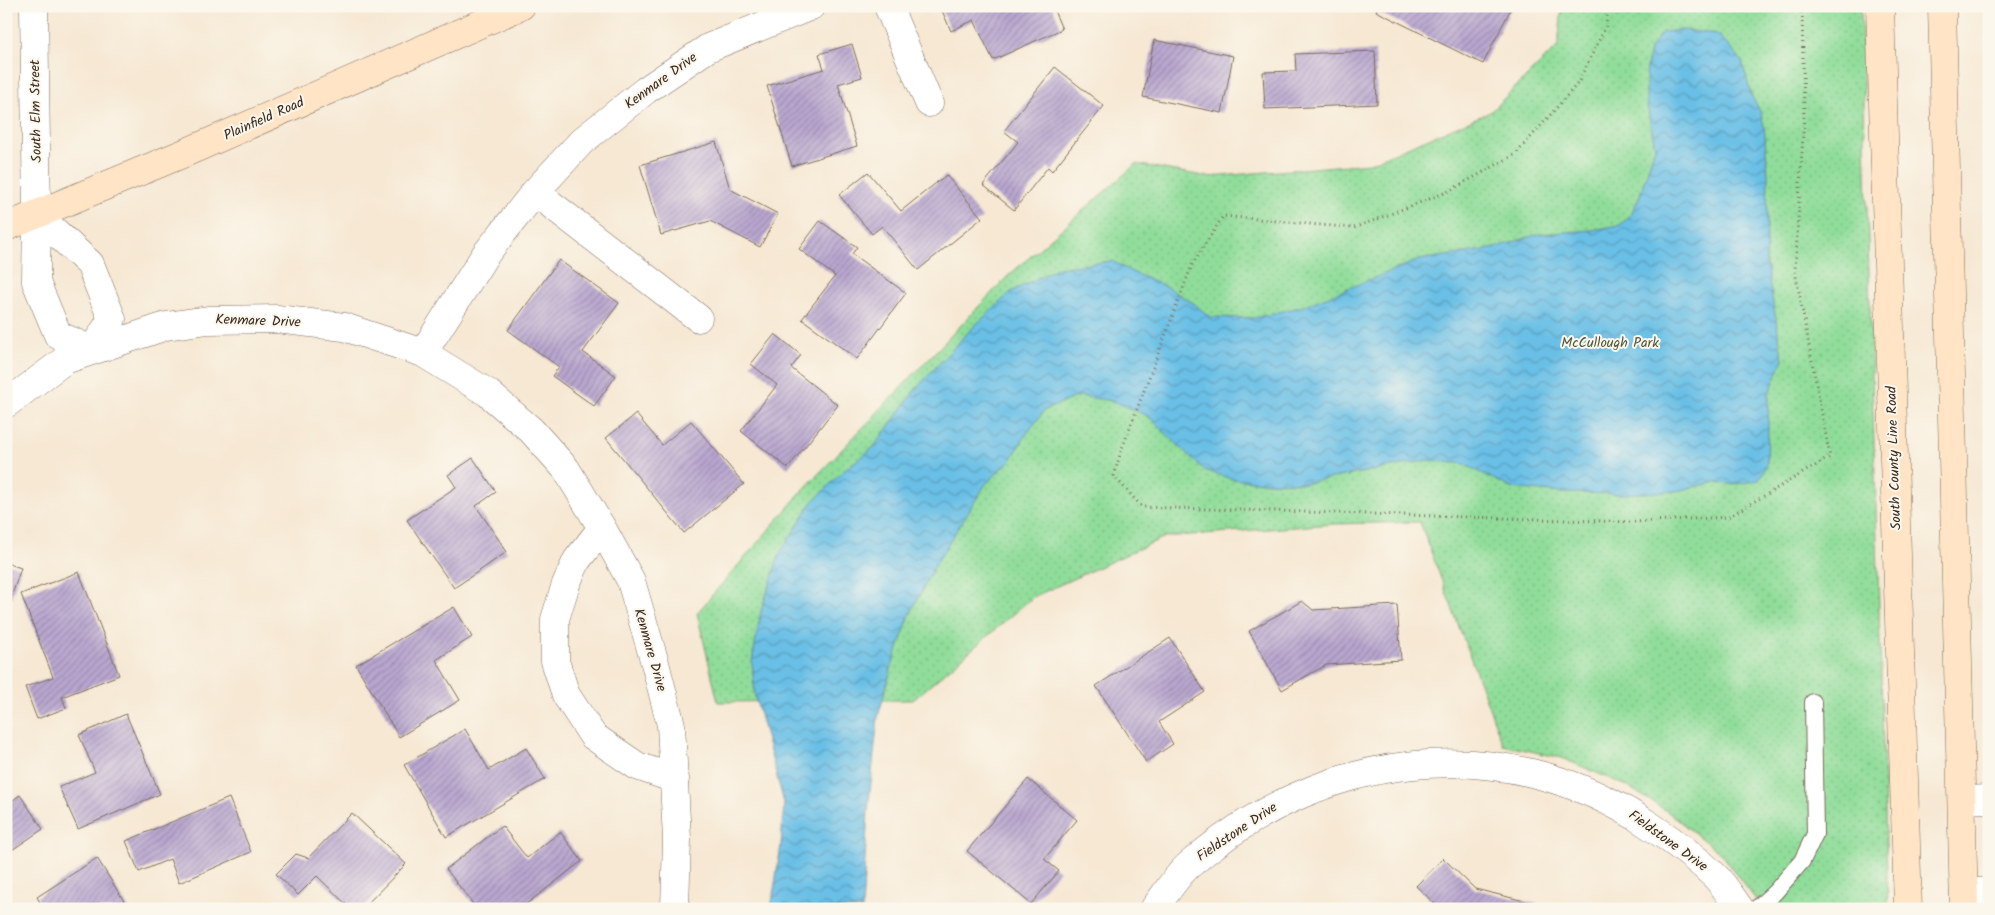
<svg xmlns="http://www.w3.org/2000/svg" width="1995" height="915" font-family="Kalam,sans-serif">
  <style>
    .grass { fill: url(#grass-dots); stroke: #66845c }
    .water { fill: url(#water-waves); stroke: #527482 }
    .building { fill: url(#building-hatch) }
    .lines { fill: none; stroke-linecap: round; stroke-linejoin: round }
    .lane-casing { stroke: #7c6c5d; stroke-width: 18 }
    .street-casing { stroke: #7c6c5d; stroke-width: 29 }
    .secondary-casing { stroke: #7c6c5d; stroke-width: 29 }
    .path { stroke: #7c6c5d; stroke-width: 3; stroke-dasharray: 1 4; stroke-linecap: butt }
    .lane { stroke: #fff; stroke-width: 16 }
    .street { stroke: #fff; stroke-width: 28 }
    .secondary { stroke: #ffe4c6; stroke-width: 28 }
    .labels { text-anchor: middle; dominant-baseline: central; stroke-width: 4; stroke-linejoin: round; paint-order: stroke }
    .street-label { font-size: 14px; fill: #3b2a1e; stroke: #fbf7ec }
    .park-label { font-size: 14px; fill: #50573d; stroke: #fbf7ec }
  </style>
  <defs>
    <pattern id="grass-dots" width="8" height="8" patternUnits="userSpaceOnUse" patternTransform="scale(1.25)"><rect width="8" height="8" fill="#90dd9a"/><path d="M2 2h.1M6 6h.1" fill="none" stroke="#7dbe84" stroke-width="1.8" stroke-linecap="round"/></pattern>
    <pattern id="water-waves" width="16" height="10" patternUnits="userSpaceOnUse" patternTransform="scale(1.25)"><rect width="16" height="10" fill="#69bfe6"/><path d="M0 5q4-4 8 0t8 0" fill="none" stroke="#589bba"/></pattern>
    <pattern id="building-hatch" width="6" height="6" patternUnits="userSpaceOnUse" patternTransform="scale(1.25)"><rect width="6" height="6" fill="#b9a7d0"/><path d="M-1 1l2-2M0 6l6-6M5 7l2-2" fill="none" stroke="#9888a8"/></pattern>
  </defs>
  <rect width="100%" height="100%" fill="#fbf7ec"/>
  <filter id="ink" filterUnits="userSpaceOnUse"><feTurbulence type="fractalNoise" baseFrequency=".02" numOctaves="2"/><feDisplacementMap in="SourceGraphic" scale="10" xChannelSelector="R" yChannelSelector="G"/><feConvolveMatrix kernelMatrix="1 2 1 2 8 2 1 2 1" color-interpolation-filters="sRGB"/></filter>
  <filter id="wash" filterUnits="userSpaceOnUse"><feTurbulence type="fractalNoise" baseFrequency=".0096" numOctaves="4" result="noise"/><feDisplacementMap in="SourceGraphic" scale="20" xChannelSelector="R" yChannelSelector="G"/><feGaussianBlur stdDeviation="1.12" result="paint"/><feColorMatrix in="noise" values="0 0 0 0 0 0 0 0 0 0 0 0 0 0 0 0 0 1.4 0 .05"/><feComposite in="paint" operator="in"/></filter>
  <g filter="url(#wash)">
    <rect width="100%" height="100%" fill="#f6e8d3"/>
    <polygon class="grass" points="1562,6 1861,6 1888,909 1763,909 1721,854 1668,812 1627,786 1562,758 1503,745 1420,522 1333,524 1165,537 1033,597 913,700 718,702 697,613 803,490 1007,277 1136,164 1209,177 1370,163 1490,112 1558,46"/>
    <polygon class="water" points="1683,30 1717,34 1742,61 1751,95 1760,111 1764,126 1768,175 1766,263 1783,360 1769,393 1767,464 1759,480 1734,485 1716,482 1676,491 1623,494 1562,493 1511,488 1464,464 1430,460 1305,483 1263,482 1232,479 1204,470 1148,416 1113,401 1078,396 1045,410 1025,436 1011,460 985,485 934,567 910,614 891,669 878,717 868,811 862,909 771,909 781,845 784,803 755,696 752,662 761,611 780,553 811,504 844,470 873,448 916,389 968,332 1011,292 1057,268 1112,261 1132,272 1167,287 1193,303 1210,317 1254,318 1304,306 1419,260 1491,249 1539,234 1592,230 1620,225 1630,216 1639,198 1655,147 1646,100 1646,75 1650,49 1662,32"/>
    <g id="blocks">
      <g class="building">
        <polygon points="940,6 1052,6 1062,29 993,60 974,20 951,31"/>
        <polygon points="1378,6 1512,6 1483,64 1376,11"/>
        <polygon points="1154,40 1233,56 1222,113 1143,97"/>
        <polygon points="852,44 862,77 838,84 857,146 792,166 767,86 824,69 819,54"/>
        <polygon points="1375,51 1377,104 1265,109 1263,72 1296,71 1295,54"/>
        <polygon points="1055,67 1104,106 1052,171 1048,167 1014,210 983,185 1018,142 1004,131"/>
        <polygon points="716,142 730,189 778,214 760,247 710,221 661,235 640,165"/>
        <polygon points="868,172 901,211 946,175 982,218 918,270 882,226 872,234 839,195"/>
        <polygon points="820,221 857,247 852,254 906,293 857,359 802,319 835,276 799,249"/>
        <polygon points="559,260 619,303 583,352 616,376 594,406 552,376 559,367 508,330"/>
        <polygon points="775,334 801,355 791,368 838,405 788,468 741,431 777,385 751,364"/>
        <polygon points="636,414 662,445 691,421 744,484 684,533 606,438"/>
        <polygon points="473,458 496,492 476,506 507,552 454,588 407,520 456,487 448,475"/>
        <polygon points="6,563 21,568 7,610 6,610"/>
        <polygon points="79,572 119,675 62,697 66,708 37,719 25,687 53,677 21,594"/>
        <polygon points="1302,601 1313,610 1397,605 1401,660 1326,665 1282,690 1249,631"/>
        <polygon points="454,607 472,637 436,660 460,700 399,737 356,665"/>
        <polygon points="1170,638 1205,692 1159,722 1173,744 1146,762 1096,686"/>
        <polygon points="126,714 160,794 78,829 59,787 95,772 79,735"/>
        <polygon points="465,729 489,770 526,748 545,779 446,837 404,765"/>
        <polygon points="1028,779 1077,820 1044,859 1059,871 1031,904 967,851"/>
        <polygon points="20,795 43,829 6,854 6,805"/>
        <polygon points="229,798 251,852 179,883 170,859 139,872 126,841"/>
        <polygon points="352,813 406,864 362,909 351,909 317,876 298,895 276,874 296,854 308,858"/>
        <polygon points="502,826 527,858 560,832 582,861 520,909 477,909 446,869"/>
        <polygon points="97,858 129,909 44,909 37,897"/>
        <polygon points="1443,858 1475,889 1537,904 1536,909 1434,909 1435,904 1416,886"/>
      </g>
    </g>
  </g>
  <g filter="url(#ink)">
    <use href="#blocks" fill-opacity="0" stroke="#7c6c5d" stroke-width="1"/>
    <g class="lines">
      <g class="lane-casing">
        <polyline id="lane" points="1756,909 1775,892 1802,861 1815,834 1813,702"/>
      </g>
      <g class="street-casing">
        <g id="street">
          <polyline points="34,6 37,215 36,282 58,335 92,350 112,319 90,264 37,215"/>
          <polyline points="888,6 929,103"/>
          <polyline points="535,192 698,318"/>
          <polyline points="423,353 485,255 535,192 582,141 646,90 708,48 811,6"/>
          <polyline points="6,404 65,360 166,326 208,320 277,319 344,327 423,353 488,393 531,430 566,469 602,528 631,581 655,663 671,725 677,839 675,909"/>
          <polyline points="602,528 577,560 566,584 555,619 555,661 566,695 593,736 637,766 675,779"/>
          <polyline points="1963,800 1989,799"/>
          <polyline points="1964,892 1989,892"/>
          <path d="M1154,909c11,-14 22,-33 35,-44 132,-114 312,-139 460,-40 23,15 46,32 66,51 9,9 17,22 25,33"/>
        </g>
      </g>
      <g class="secondary-casing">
        <g id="secondary">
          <polyline points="1880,6 1908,909"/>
          <polyline points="1942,6 1964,909"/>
          <polyline points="6,227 187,152 521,6"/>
        </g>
      </g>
      <polyline class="path" points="1608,6 1606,26 1578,83 1516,154 1447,192 1354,228 1223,216 1192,265 1121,451 1114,476 1142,507 1632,522 1728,517 1830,457 1795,271 1804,116 1802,6"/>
      <use href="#lane" class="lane"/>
      <use href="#street" class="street"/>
      <use href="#secondary" class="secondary"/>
    </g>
  </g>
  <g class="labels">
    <g class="street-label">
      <text transform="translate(661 81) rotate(-36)">Kenmare Drive</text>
      <text transform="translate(36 111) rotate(-91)">South Elm Street</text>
      <text transform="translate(264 119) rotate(-24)">Plainfield Road</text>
      <text transform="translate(258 321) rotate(2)">Kenmare Drive</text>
      <text transform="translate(1894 458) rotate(-92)">South County Line Road</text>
      <text transform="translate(650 650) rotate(74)">Kenmare Drive</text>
      <text transform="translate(1237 832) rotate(-34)">Fieldstone Drive</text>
      <text transform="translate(1668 841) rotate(36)">Fieldstone Drive</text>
    </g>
    <g class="park-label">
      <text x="1610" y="343">McCullough Park</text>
    </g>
  </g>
  <rect width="1995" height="915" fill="none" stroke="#fbf7ec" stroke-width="25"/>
</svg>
